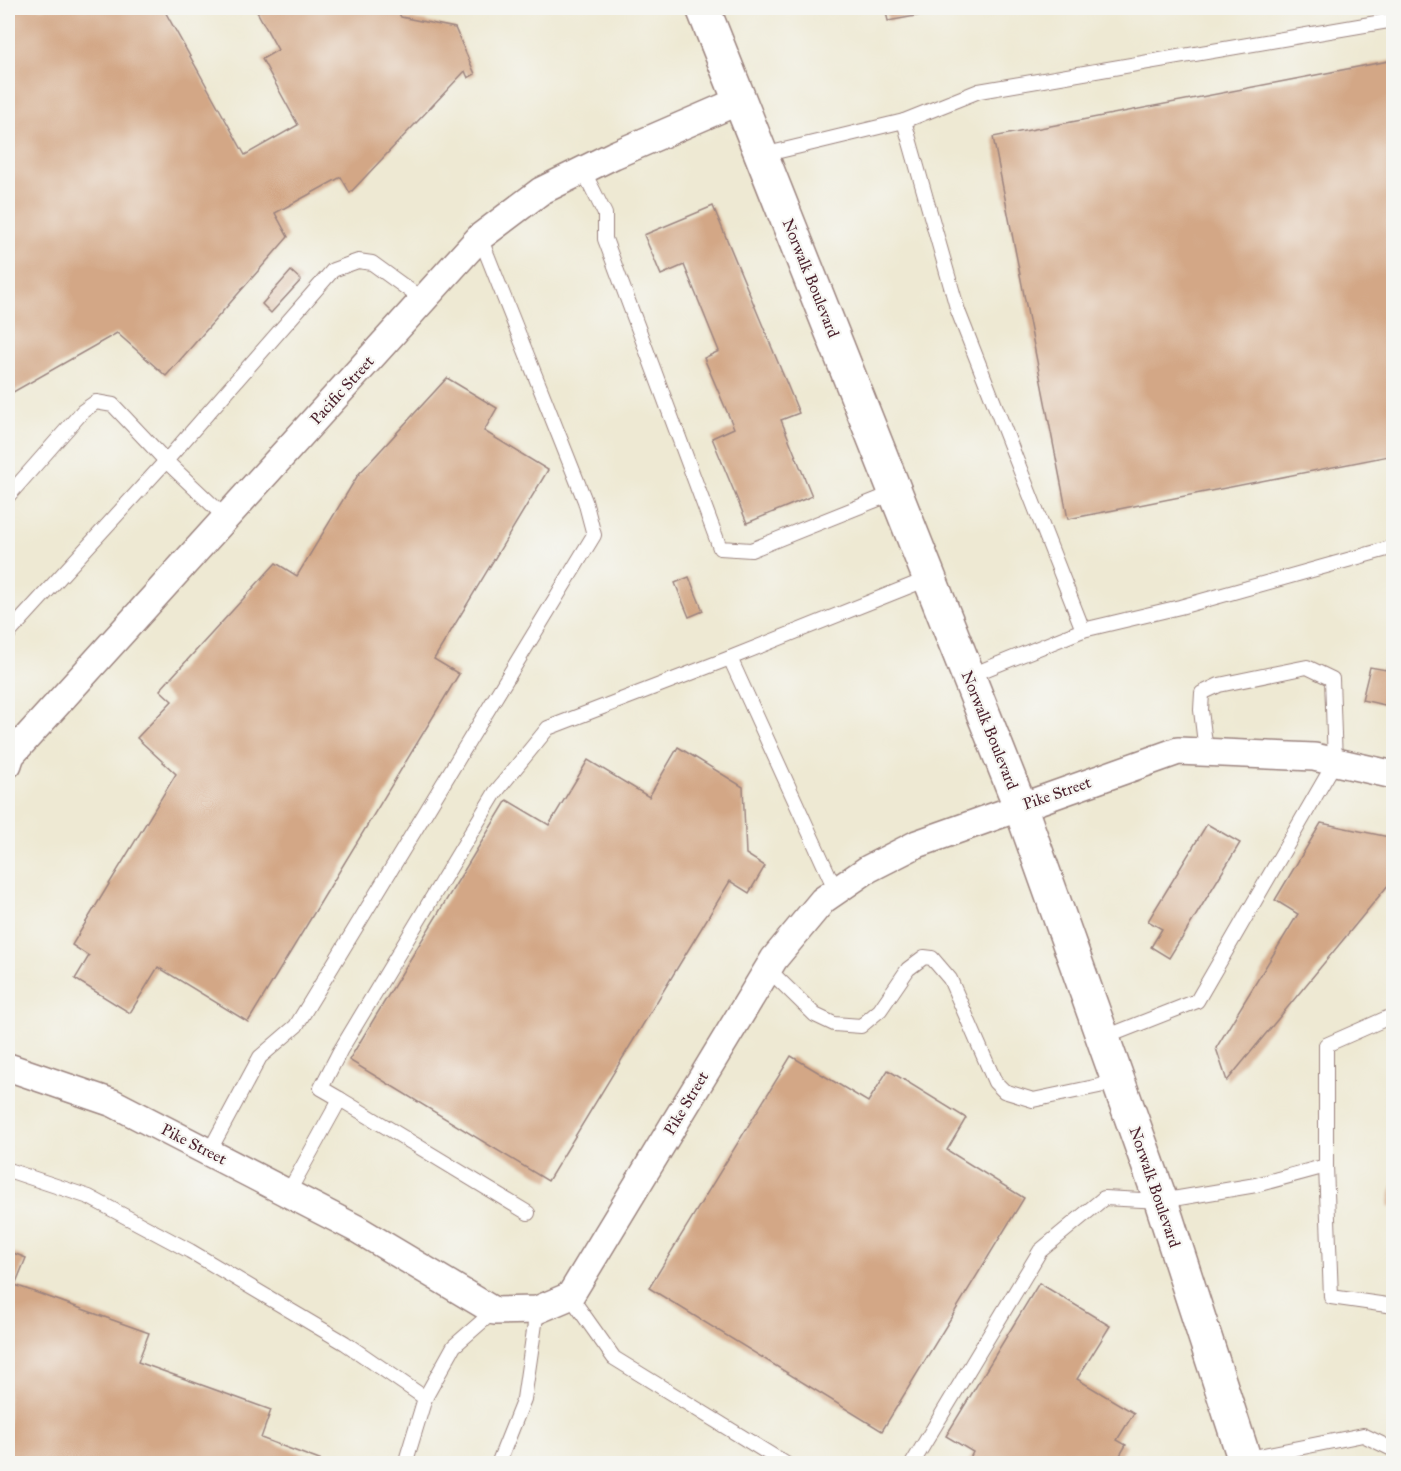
<svg xmlns="http://www.w3.org/2000/svg" width="1401" height="1471" font-family="'IM FELL Great Primer',serif">
  <style>
    .building { fill: #d3a786 }
    .lines { fill: none; stroke-linecap: round; stroke-linejoin: round }
    .service-casing { stroke: #9c847f; stroke-width: 16 }
    .minor-casing { stroke: #9c847f; stroke-width: 30 }
    .secondary-casing { stroke: #9c847f; stroke-width: 36 }
    .service { stroke: #fff; stroke-width: 14 }
    .minor { stroke: #fff; stroke-width: 27 }
    .secondary { stroke: #fff; stroke-width: 33 }
    .labels { text-anchor: middle; dominant-baseline: central; stroke-width: 4.5; stroke-linejoin: round; paint-order: stroke }
    .street-label { font-size: 16px; fill: #4a1f2b; stroke: #f6f6f2 }
  </style>
  <rect width="100%" height="100%" fill="#f6f6f2"/>
  <filter id="ink" filterUnits="userSpaceOnUse"><feTurbulence type="fractalNoise" baseFrequency=".0167" numOctaves="2"/><feDisplacementMap in="SourceGraphic" scale="12" xChannelSelector="R" yChannelSelector="G"/><feConvolveMatrix kernelMatrix="1 2 1 2 8 2 1 2 1" color-interpolation-filters="sRGB"/></filter>
  <filter id="wash" filterUnits="userSpaceOnUse"><feTurbulence type="fractalNoise" baseFrequency=".008" numOctaves="4" result="noise"/><feDisplacementMap in="SourceGraphic" scale="24" xChannelSelector="R" yChannelSelector="G"/><feGaussianBlur stdDeviation="1.35" result="paint"/><feColorMatrix in="noise" values="0 0 0 0 0 0 0 0 0 0 0 0 0 0 0 0 0 1.4 0 .05"/><feComposite in="paint" operator="in"/></filter>
  <g filter="url(#wash)">
    <rect width="100%" height="100%" fill="#eee9d3"/>
    <g id="blocks">
      <g class="building">
        <polygon points="8,8 163,8 245,155 298,125 262,59 278,50 255,8 396,8 401,17 455,28 475,74 468,78 465,71 350,193 341,177 275,213 288,237 166,376 117,333 8,395"/>
        <polygon points="885,8 954,8 954,9 888,21"/>
        <polygon points="1394,60 1394,455 1068,519 993,137"/>
        <polygon points="713,206 799,413 781,420 812,496 747,523 712,438 734,428 704,358 719,351 684,265 661,275 644,235"/>
        <polygon points="291,271 301,280 271,313 262,304"/>
        <polygon points="447,378 497,408 484,431 548,470 434,659 459,674 248,1022 158,967 130,1013 75,979 89,956 72,945 176,774 137,738 172,701 160,690 276,563 297,576 358,475"/>
        <polygon points="689,577 703,611 689,617 675,583"/>
        <polygon points="1393,640 1394,707 1362,700 1370,667 1386,670"/>
        <polygon points="678,747 743,787 746,854 765,866 749,893 730,881 548,1181 349,1060 507,800 549,825 588,760 649,797"/>
        <polygon points="1321,823 1394,838 1394,878 1227,1081 1216,1048 1298,914 1275,900"/>
        <polygon points="1207,824 1240,843 1181,940 1180,940 1169,958 1151,947 1162,929 1148,921"/>
        <polygon points="791,1056 868,1102 888,1070 966,1118 947,1150 1024,1198 882,1431 649,1288"/>
        <polygon points="1393,1184 1394,1184 1394,1207 1388,1206"/>
        <polygon points="8,1251 26,1258 15,1285 149,1333 138,1362 271,1410 261,1438 330,1464 8,1464"/>
        <polygon points="1039,1283 1110,1326 1077,1379 1134,1413 1117,1440 1126,1445 1115,1464 967,1464 973,1452 946,1436"/>
      </g>
    </g>
  </g>
  <g filter="url(#ink)">
    <use href="#blocks" fill-opacity="0" stroke="#9c847f" stroke-width="1.5"/>
    <g class="lines">
      <g class="service-casing">
        <g id="service">
          <polyline points="904,121 979,91 1394,20"/>
          <polyline points="763,155 904,121 958,311 1083,630 969,676"/>
          <polyline points="583,170 605,214 605,239 720,548 751,550 896,492"/>
          <polyline points="8,496 83,411 96,402 113,405 166,461 333,270 358,261 372,263 423,300"/>
          <polyline points="1083,630 1180,607 1394,547"/>
          <polyline points="8,634 166,461 226,518"/>
          <polyline points="836,891 730,658 930,578"/>
          <polyline points="768,969 815,1015 834,1024 861,1026 880,1010 908,969 924,957 932,958 950,979 995,1082 1004,1091 1033,1100 1118,1082"/>
          <polyline points="1103,1038 1197,1001 1335,762 1332,679 1307,667 1219,685 1202,693 1201,710 1206,752"/>
          <polyline points="340,1099 321,1088 340,1051 495,793 548,728 730,658"/>
          <polyline points="209,1152 260,1057 296,1026 594,535 585,501 480,237"/>
          <polyline points="1326,1166 1331,1297 1394,1306"/>
          <polyline points="8,1170 89,1197 190,1251 345,1343 425,1398 454,1346 494,1311"/>
          <polyline points="288,1193 340,1099 528,1213"/>
          <polyline points="570,1296 614,1358 786,1464"/>
          <polyline points="1244,1459 1363,1435 1394,1450"/>
          <polyline points="405,1464 425,1398"/>
          <polyline points="498,1464 524,1399 537,1310"/>
          <polyline points="912,1464 1040,1251 1104,1198 1161,1201 1256,1185 1326,1166 1326,1045 1394,1015"/>
        </g>
      </g>
      <g class="minor-casing">
        <g id="minor">
          <polyline points="8,764 11,755 480,237 541,191 614,155 741,100"/>
          <polyline points="8,1067 113,1103 357,1229 494,1311 537,1310 570,1296 774,959 823,900 868,869 917,844 1178,751 1314,757 1394,775"/>
        </g>
      </g>
      <g class="secondary-casing">
        <polyline id="secondary" points="703,8 1020,806 1161,1201 1246,1464"/>
      </g>
      <use href="#service" class="service"/>
      <use href="#minor" class="minor"/>
      <use href="#secondary" class="secondary"/>
    </g>
  </g>
  <g class="labels">
    <g class="street-label">
      <text transform="translate(811 278) rotate(68)">Norwalk Boulevard</text>
      <text transform="translate(342 390) rotate(-48)">Pacific Street</text>
      <text transform="translate(990 730) rotate(68)">Norwalk Boulevard</text>
      <text transform="translate(1057 793) rotate(-19)">Pike Street</text>
      <text transform="translate(686 1103) rotate(-59)">Pike Street</text>
      <text transform="translate(194 1144) rotate(27)">Pike Street</text>
      <text transform="translate(1155 1187) rotate(71)">Norwalk Boulevard</text>
    </g>
  </g>
  <rect width="1401" height="1471" fill="none" stroke="#f6f6f2" stroke-width="30"/>
</svg>
